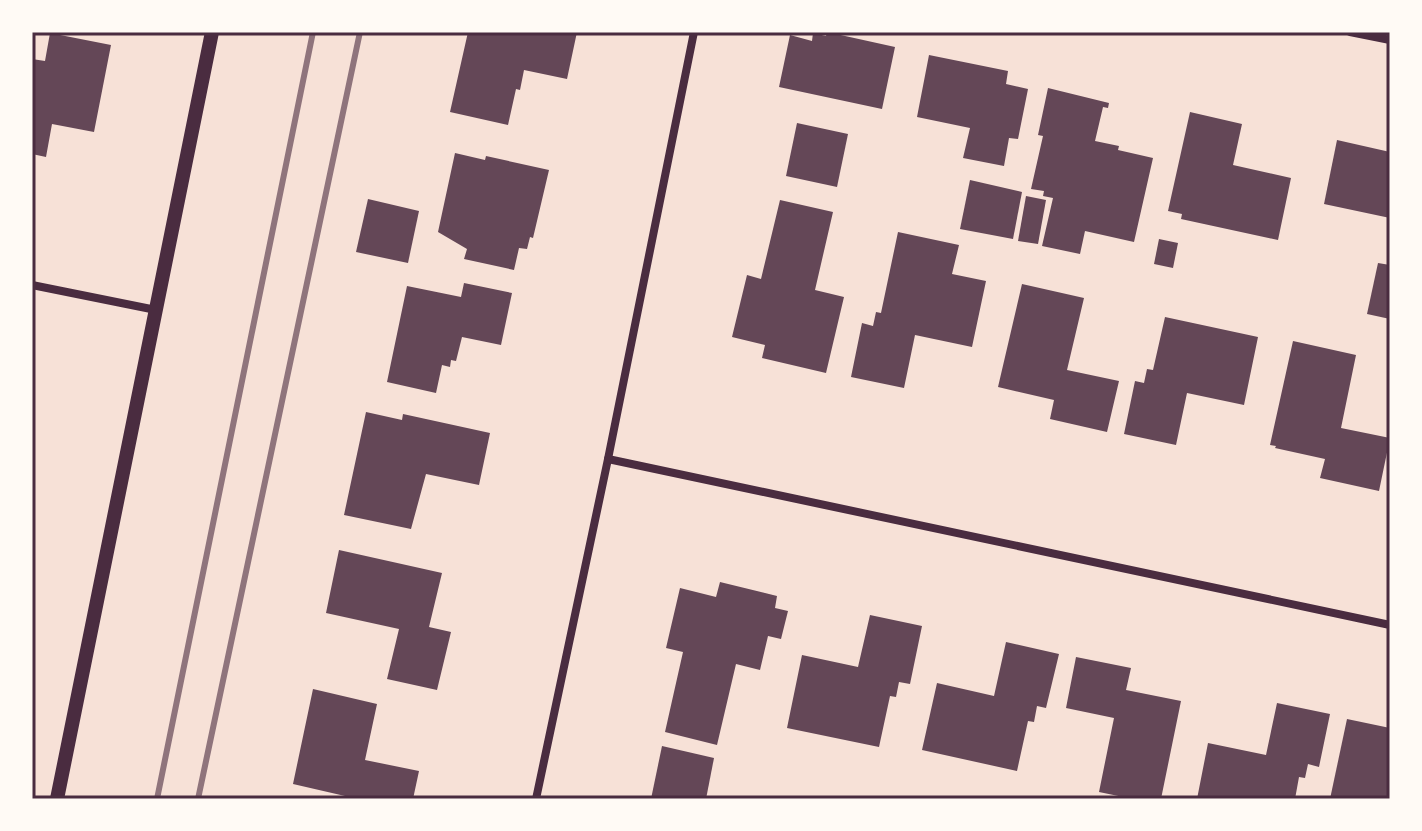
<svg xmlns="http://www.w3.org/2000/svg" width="1422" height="831" font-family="Poppins,sans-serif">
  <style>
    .building { fill: #644757 }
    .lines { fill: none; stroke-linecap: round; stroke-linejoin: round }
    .minor { stroke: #4a2c40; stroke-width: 8 }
    .tertiary { stroke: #4a2c40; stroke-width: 14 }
    .rail { stroke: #8f747c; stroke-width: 6 }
    .neatline { fill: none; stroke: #4a2c40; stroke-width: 3 }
  </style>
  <rect width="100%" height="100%" fill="#f7e1d7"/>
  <g class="building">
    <polygon points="468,32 577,32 567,79 524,70 520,90 516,89 508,125 450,112"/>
    <polygon points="827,32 895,47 882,109 779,87 790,35 812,41 813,33 826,36"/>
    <polygon points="50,33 111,45 94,132 52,124 46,157 32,154 32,59 45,61"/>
    <polygon points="929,55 1008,71 1006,84 1028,89 1018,139 1009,138 1004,166 963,158 970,128 917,117"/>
    <polygon points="1048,88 1109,103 1108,108 1103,107 1095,141 1119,146 1118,150 1153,158 1134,242 1085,231 1080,254 1042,246 1053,198 1043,196 1044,191 1031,189 1043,136 1038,135"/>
    <polygon points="1190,112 1242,124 1233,165 1291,178 1278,240 1181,219 1182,214 1168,211"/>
    <polygon points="797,123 848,134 837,187 786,176"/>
    <polygon points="1337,140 1390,152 1390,218 1324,204"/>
    <polygon points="455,153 485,160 486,156 549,170 533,238 530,237 527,249 519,248 514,270 464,259 467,249 438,232"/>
    <polygon points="970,180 1022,192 1013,239 960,229"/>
    <polygon points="1026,196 1046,200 1038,244 1018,241"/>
    <polygon points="368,199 419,211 408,263 356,252"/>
    <polygon points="780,200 833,212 815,290 844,297 826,373 762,358 765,345 732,337 747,275 761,279"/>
    <polygon points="898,232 959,245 952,274 986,281 972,347 915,335 904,388 851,377 862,323 873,326 876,312 881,313"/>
    <polygon points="1159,239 1178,243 1173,268 1154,264"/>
    <polygon points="1378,263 1390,265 1390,319 1367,314"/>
    <polygon points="464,283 512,293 501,345 462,337 456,361 451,360 450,367 442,365 436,393 387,382 407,286 461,297"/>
    <polygon points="1022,284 1084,298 1067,370 1119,381 1107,432 1050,419 1054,400 998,387"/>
    <polygon points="1165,317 1258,337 1244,405 1187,393 1176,445 1124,434 1135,381 1144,383 1147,369 1153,370"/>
    <polygon points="1293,341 1356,355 1341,428 1390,438 1379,491 1320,478 1325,459 1275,448 1276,446 1270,445"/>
    <polygon points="366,412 402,420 403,414 490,433 479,485 426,474 411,529 344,515"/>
    <polygon points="339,550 442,573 429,627 451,632 437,690 387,679 399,629 326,613"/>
    <polygon points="720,582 777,596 775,608 788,611 781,639 768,636 760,670 736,664 717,745 665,732 683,652 666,648 680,588 716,597"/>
    <polygon points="870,615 922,626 910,684 899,682 896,697 890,696 879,747 787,728 802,655 858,667"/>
    <polygon points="1006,642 1059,654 1046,708 1037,706 1034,722 1028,721 1017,771 922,750 937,683 994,696"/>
    <polygon points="1076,657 1131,668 1126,690 1181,701 1161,799 1133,799 1099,792 1114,718 1066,708"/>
    <polygon points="313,689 377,704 365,760 419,771 413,799 358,799 293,784"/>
    <polygon points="1277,703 1330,714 1319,767 1308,764 1305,778 1299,777 1295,799 1197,799 1208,743 1266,755"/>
    <polygon points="1347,719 1390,728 1390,799 1330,799"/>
    <polygon points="662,746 714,758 706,799 651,799"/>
  </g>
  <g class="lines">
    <g class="minor">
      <polyline points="1350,32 1390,40"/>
      <polyline points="32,285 156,310"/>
      <polyline points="608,459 1390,625"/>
      <polyline points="536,799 608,459 694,32"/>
    </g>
    <polyline class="tertiary" points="57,799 212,32"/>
    <g class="rail">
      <polyline points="157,799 313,32"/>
      <polyline points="198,799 360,32"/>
    </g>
  </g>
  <rect width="1422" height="831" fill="none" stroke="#fffaf5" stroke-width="68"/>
  <rect x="34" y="34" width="1354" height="763" class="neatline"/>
</svg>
